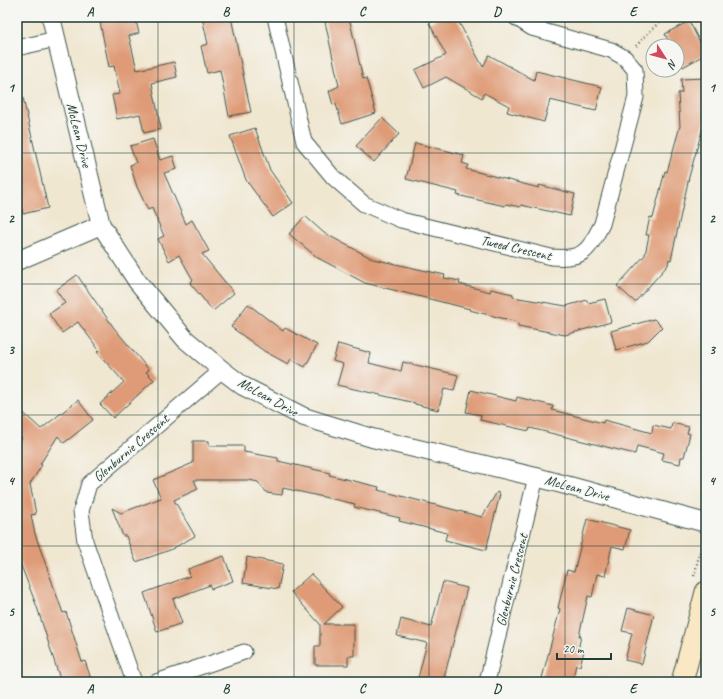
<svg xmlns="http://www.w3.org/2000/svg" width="723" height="699" font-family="Caveat,sans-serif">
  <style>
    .building { fill: #df9b77 }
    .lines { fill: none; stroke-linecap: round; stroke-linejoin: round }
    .minor-casing { stroke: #3e564c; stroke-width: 17 }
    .tertiary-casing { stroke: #3e564c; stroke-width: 20 }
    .secondary-casing { stroke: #3e564c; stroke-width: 23 }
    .path { stroke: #3e564c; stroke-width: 2.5; stroke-dasharray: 1 3; stroke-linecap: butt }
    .minor { stroke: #fff; stroke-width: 15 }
    .tertiary { stroke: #fff; stroke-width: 18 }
    .secondary { stroke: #fae7c3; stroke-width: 21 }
    .grid { fill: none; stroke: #1f3d34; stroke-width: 1; stroke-opacity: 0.55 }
    .labels { text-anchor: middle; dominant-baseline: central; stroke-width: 3; stroke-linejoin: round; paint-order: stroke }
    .street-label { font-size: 14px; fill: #1f3d34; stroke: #f6f6f2 }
    .neatline { fill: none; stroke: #1f3d34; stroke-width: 1.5 }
    .grid-label { font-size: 13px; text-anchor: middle; font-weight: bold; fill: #1f3d34 }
  </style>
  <rect width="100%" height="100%" fill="#f6f6f2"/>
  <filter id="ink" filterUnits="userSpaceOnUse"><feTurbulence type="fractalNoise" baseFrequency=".025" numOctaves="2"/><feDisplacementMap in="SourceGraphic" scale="8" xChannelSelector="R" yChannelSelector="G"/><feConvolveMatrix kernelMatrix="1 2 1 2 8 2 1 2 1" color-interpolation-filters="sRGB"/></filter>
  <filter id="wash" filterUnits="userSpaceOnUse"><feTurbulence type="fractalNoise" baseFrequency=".012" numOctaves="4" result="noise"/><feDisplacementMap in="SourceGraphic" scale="16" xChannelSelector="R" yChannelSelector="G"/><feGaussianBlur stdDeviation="0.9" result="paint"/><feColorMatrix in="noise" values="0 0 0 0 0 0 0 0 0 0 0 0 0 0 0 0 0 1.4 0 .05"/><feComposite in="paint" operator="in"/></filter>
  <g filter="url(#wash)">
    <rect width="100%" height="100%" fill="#f0e7d1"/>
    <g id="blocks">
      <g class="building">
        <polygon points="99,17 135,17 139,33 129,36 137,70 174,62 177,77 152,83 161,129 144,133 140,114 117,119 112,95 120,94 114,66 109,67"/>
        <polygon points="202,17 231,17 251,112 229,116 220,70 207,73 201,46 208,44"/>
        <polygon points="324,17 349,17 363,79 366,78 376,113 342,124 336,104 333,105 329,91 339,86"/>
        <polygon points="441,17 456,17 483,67 489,55 534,80 536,71 602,87 596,111 550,100 544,122 507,112 509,106 484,93 482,98 446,77 424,88 415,70 446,55 429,23"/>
        <polygon points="689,21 706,54 683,67 677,56 677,46 671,46 665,34"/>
        <polygon points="706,78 706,116 689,177 671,260 669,259 668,265 635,302 617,286 645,255 649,235 646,235 650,217 653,218 665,171 667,172 680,126 678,93 682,93 681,79"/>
        <polygon points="23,98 48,208 23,214 17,188 17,99"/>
        <polygon points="382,118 399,134 374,162 356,146"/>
        <polygon points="255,128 270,170 293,203 273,217 246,180 230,136"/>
        <polygon points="153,139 160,160 173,156 177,169 164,173 186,224 192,220 209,251 202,254 234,293 213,311 190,283 193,280 179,255 169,261 158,239 164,236 152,208 148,210 137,187 130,165 136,163 130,146"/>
        <polygon points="415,143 464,155 462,163 468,165 466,169 539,188 539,185 575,194 570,216 521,205 520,207 506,204 505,206 478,200 457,195 458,192 406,179"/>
        <polygon points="305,216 324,233 373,259 445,275 444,278 460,281 459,284 490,292 491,289 513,294 513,297 566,306 587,300 588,303 605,299 611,322 565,335 518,326 518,322 469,310 470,309 365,283 318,258 289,234"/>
        <polygon points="77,275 114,328 149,370 146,372 154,380 113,418 100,404 124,382 97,352 99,350 78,322 62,333 49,314 65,303 56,290"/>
        <polygon points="248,304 283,331 285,328 317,345 305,367 291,359 288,364 264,351 231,327"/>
        <polygon points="654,319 662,327 648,341 616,350 611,331"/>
        <polygon points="338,344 371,353 369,363 401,371 403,362 458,375 454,391 444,389 438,410 415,404 415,403 337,385 343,364 333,361"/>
        <polygon points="471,390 516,401 517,397 553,406 552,410 603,423 604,420 652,433 653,425 671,429 672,423 689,427 687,433 690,434 684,457 681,457 680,464 662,460 664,453 637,446 635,454 530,428 529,431 480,420 481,415 466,412"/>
        <polygon points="78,400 93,420 64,443 58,436 40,464 42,465 30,484 36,514 31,515 35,534 63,613 66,612 82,662 85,661 92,682 61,682 37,607 17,555 17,445 22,438 17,434 17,407 41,429"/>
        <polygon points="193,441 209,441 209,446 244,446 244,452 278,458 278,461 330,473 329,475 379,487 378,490 482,517 497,492 500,494 486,550 445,540 447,533 399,521 400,518 354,507 355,504 283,488 282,495 267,493 258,482 249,480 194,480 198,489 174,500 195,536 170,550 136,562 126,536 123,536 112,508 121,513 161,498 153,480 193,463"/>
        <polygon points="587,519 630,530 625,549 612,546 605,576 597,574 592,597 588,596 579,636 581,636 578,650 584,651 580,666 576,665 572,682 541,682 560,609 558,608 567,570 574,572"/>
        <polygon points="224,556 233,581 211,589 210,585 173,599 182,623 157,632 144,593 190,576 188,569"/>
        <polygon points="247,557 283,564 278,589 243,583"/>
        <polygon points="311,574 342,607 324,624 354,624 354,656 348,656 348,665 315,665 315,646 320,646 320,624 291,592"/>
        <polygon points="443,582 467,588 443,682 417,682 427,643 397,636 401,619 431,627"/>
        <polygon points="628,608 654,615 642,664 625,660 632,633 622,631"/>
      </g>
    </g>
  </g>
  <g filter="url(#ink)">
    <use href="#blocks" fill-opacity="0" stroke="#3e564c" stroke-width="1"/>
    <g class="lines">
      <g class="minor-casing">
        <g id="minor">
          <path d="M275,17l29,125 29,35 31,27 37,16 150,37c33,3 37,-6 51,-33l34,-127 -1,-27 -10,-12 -14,-8 -79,-22 -17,-11"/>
          <polyline points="17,48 56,39"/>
          <polyline points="134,682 85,541 81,511 89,484 222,370"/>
          <polyline points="156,682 244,652"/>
          <polyline points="487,682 536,477"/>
        </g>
      </g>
      <g class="tertiary-casing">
        <g id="tertiary">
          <polyline points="51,17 101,225 137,281 185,339 222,370 243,386 304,417 372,438 536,477 706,523"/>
          <polyline points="17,261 101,225"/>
        </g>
      </g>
      <g class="secondary-casing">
        <polyline id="secondary" points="682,682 706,592"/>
      </g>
      <g class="path">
        <polyline points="636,46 664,17"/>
        <polyline points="706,500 706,498"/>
        <polyline points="694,576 703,540"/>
      </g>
      <use href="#minor" class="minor"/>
      <use href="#tertiary" class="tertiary"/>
      <use href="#secondary" class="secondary"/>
    </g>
  </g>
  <path class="grid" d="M158,17v665M294,17v665M429,17v665M565,17v665M17,153h689M17,284h689M17,415h689M17,546h689"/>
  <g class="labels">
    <g class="street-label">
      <text transform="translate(79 135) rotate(76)">McLean Drive</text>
      <text transform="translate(516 248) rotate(13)">Tweed Crescent</text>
      <text transform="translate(268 397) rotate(29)">McLean Drive</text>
      <text transform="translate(131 448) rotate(-41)">Glenburnie Crescent</text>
      <text transform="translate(577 488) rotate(15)">McLean Drive</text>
      <text transform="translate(512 580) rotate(-76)">Glenburnie Crescent</text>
    </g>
  </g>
  <rect width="723" height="699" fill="none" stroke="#f6f6f2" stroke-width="44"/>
  <g transform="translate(665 58) rotate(126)"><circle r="19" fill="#f6f6f2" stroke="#a0aca6"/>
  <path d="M0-3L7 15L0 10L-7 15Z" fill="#d1495b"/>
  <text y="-6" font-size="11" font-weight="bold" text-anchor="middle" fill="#1f3d34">N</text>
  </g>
  <path d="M557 653v6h54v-6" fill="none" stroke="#1f3d34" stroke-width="2"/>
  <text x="563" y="653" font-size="12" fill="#1f3d34" stroke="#f6f6f2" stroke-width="3" paint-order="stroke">20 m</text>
  <rect x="22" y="22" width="679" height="655" class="neatline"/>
  <g class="grid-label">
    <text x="90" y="16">A</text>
    <text x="226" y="16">B</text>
    <text x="362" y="16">C</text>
    <text x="497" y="16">D</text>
    <text x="633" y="16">E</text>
    <text x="11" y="92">1</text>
    <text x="712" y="92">1</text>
    <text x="11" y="223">2</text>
    <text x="712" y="223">2</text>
    <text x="11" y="354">3</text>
    <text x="712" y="354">3</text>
    <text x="11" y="485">4</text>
    <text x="712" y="485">4</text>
    <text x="11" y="616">5</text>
    <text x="712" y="616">5</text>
    <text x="90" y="693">A</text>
    <text x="226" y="693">B</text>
    <text x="362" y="693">C</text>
    <text x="497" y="693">D</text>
    <text x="633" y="693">E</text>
  </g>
</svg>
